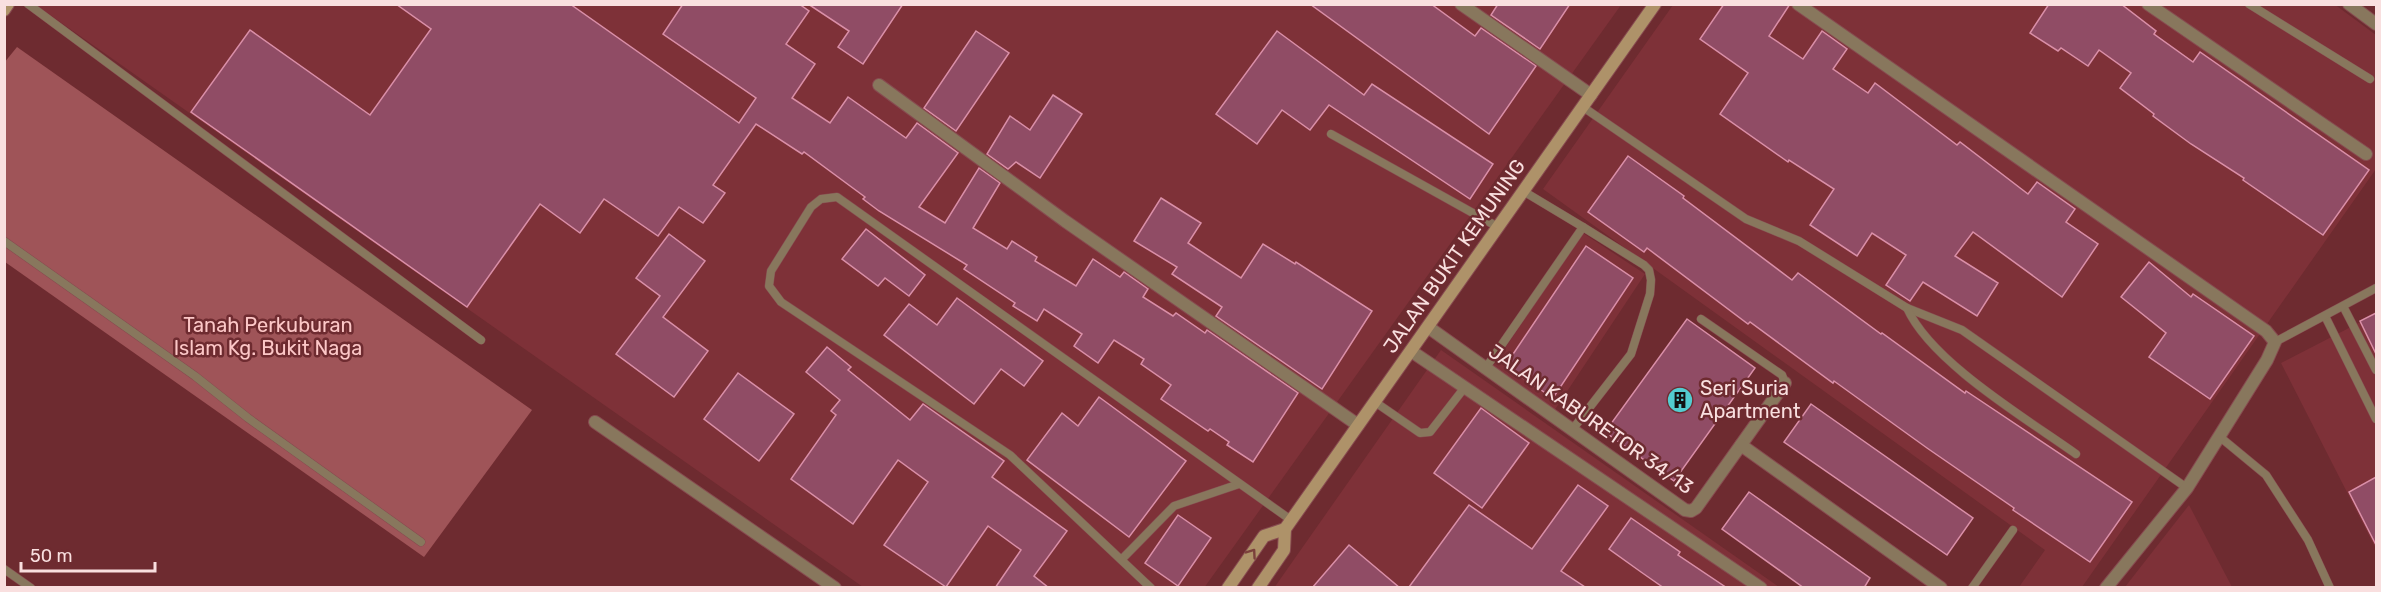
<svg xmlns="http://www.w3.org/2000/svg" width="2381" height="592" font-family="Rubik,sans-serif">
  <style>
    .built { fill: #7e3138 }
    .green { fill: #9f5458 }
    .building { fill: #904c65; stroke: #da8fa8; stroke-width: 1.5 }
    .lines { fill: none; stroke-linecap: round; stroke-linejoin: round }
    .lane-casing { stroke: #874b50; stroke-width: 9 }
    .street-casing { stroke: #874b50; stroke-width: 14 }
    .secondary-casing { stroke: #874b50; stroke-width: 14 }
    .lane { stroke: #88775d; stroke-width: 8 }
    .street { stroke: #88775d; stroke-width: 12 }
    .secondary { stroke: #ae9269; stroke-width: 12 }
    .oneway { stroke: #7b403b }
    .labels { text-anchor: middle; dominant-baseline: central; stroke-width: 5; stroke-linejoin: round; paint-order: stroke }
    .street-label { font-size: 20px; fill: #f9dfdf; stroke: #6e2b30 }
    .park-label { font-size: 20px; fill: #fcc7c7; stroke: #6e2b30 }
    .poi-label { font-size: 20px; fill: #f9dfdf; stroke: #6e2b30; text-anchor: start }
  </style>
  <rect width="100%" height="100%" fill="#6e2b30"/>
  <g class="built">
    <polygon points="2334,4 2376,35 2376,169 2082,587 2019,587 2045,550 1543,189 1673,5"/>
    <polygon points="36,5 1621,5 1204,588 863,587"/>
    <polygon points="1583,233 1645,274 1554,411 1493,366"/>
    <polygon points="2376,314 2376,549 2281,363"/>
    <polygon points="1441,350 1779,587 1274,588"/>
    <polygon points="2189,505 2232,587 2125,587"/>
  </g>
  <polygon class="green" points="17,47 532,410 424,557 5,262 4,63"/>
  <g class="building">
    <polygon points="396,4 570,4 739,123 756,98 663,34 683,4 799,4 809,11 786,44 815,64 792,98 830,123 848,97 906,138 917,123 958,153 919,207 945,223 979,168 1000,183 973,228 1007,249 1012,241 1037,257 1035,261 1076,286 1093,259 1120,277 1124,272 1148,289 1143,297 1173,316 1176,313 1205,333 1207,330 1298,393 1253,462 1227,445 1229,442 1210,429 1208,431 1161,399 1171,385 1141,364 1144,359 1114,340 1098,363 1074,346 1082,334 1044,309 1037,321 1013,306 1015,303 964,269 967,265 879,211 863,199 865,197 804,152 802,154 756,124 713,185 725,193 703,223 679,207 658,236 604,199 580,233 540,204 467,307 191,112 250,30 370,115 431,29"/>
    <polygon points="808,4 903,4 863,64 838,47 849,31"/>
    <polygon points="1310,4 1431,4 1475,36 1481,28 1536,66 1489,134"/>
    <polygon points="1498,4 1570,4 1540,49 1491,15"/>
    <polygon points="1724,4 1790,4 1769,36 1803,59 1822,31 1847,49 1833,69 1868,93 1875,83 1957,145 1960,142 2028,194 2037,182 2075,209 2066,222 2098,244 2062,297 1973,232 1955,256 1998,283 1977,316 1923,282 1910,301 1886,285 1906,255 1872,233 1857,256 1810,225 1834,189 1789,160 1788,162 1720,114 1748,73 1700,39"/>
    <polygon points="2049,4 2121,4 2156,31 2154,34 2193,62 2200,52 2369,170 2323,235 2243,180 2244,178 2191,144 2153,116 2154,114 2120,88 2131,73 2099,50 2088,66 2061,48 2058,51 2030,33"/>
    <polygon points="976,31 1009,53 956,131 924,108"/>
    <polygon points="1277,31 1364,95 1372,84 1493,164 1470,199 1329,105 1310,130 1282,110 1257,144 1216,114"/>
    <polygon points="1053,95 1082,114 1040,178 1016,162 1008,169 987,154 1010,116 1030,130"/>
    <polygon points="1628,156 1684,196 1683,198 1792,280 1798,273 1881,334 1882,333 1965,393 1966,391 2132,502 2090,562 2013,510 2014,508 1927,448 1834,381 1833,383 1750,322 1748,324 1647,248 1644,252 1588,212"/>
    <polygon points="1161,198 1201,223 1188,243 1241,278 1263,244 1295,264 1296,262 1372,311 1322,389 1216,316 1222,307 1172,274 1177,267 1134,241"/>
    <polygon points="866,229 925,275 909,296 885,278 878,286 842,259"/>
    <polygon points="669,234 705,261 663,317 708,351 674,397 616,354 660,296 636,278"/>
    <polygon points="1586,246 1633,278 1553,398 1505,366"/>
    <polygon points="2149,262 2191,297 2193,294 2254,336 2210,399 2149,357 2166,333 2121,297"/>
    <polygon points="957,298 1043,361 1024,386 1001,369 974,404 884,335 909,304 937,325"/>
    <polygon points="2376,313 2376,354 2360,321"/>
    <polygon points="1687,319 1755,368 1674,481 1605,432"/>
    <polygon points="827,347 851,367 848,370 910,420 923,404 1004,461 992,477 1067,531 1034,576 1049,588 995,588 1021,550 988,526 946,587 884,545 928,482 898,460 853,524 791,479 836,415 831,411 840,400 806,372"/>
    <polygon points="738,373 794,414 759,461 704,419"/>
    <polygon points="1099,397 1186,461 1129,537 1027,460 1062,413 1078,426"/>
    <polygon points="1811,404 1973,518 1947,555 1784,442"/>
    <polygon points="1481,408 1529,443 1482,508 1434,473"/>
    <polygon points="2376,477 2376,545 2349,492"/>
    <polygon points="1578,485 1608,506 1561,571 1585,587 1409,587 1469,505 1532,549"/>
    <polygon points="1749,492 1870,578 1864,588 1804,588 1722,529"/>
    <polygon points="1178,515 1211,538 1178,586 1145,563"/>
    <polygon points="1631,518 1680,552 1678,555 1727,588 1664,588 1641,572 1609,549"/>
    <polygon points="1349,545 1400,588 1312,588"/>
  </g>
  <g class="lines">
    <g class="lane-casing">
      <g id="lane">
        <polyline points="28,4 481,340"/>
        <polyline points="2249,4 2370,79"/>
        <polyline points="1583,107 1746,219 1799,241 1907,308 1962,330 2187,488"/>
        <polyline points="1331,134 1498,227"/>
        <polyline points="4,241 195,376 248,418 421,542"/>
        <polyline points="2343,306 2376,370"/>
        <path d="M1907,308c24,54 120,111 169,146"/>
        <polyline points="2325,316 2376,419"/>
        <polyline points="1701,319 1782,375 1785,383"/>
        <polyline points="2275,342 2376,288"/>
        <polyline points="1485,369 1583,227 1523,191"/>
        <polyline points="1375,402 1420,433 1430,432 1465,387"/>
        <polyline points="1572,430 1631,354 1650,294 1651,280 1649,270 1644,265 1583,227"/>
        <polyline points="2220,437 2266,475 2308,540 2330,588"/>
        <polyline points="1123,558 1174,506 1239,484"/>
        <polyline points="4,569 31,588"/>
        <polyline points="1151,588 1010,455 781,302 769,286 771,271 811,207 821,199 837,197 1291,520"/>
        <polyline points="1972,588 2013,530"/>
      </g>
    </g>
    <g class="street-casing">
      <g id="street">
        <polyline points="1461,4 1591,95"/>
        <polyline points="1798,4 2266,331 2275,342 2267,360 2187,488 2106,588"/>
        <polyline points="2148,4 2366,154"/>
        <polyline points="2349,4 2376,24"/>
        <polyline points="879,85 1065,221 1358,425"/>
        <polyline points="1428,327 1685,510 1691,511 1696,508 1785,383"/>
        <polyline points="1411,351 1761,588"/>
        <polyline points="595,422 835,588"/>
        <polyline points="1741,445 1941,588"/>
      </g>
    </g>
    <g class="secondary-casing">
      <g id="secondary">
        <polyline points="4,10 8,4"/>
        <polyline points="1228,588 1264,536 1285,529"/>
        <polyline points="1258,588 1284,550 1285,529 1655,4"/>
      </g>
    </g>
    <use href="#lane" class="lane"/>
    <use href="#street" class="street"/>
    <use href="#secondary" class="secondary"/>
  </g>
  <defs><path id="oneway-chevron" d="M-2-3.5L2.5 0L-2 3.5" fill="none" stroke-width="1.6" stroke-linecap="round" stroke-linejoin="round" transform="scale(1.5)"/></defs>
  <use class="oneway" href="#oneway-chevron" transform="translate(1252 553) rotate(-55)"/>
  <defs>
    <g id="building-disc" transform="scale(1.35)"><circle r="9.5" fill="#52ccd0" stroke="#6e2b30"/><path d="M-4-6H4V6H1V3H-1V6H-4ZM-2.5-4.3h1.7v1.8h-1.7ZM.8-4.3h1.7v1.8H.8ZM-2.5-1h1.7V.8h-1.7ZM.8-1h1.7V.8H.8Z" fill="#111"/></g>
  </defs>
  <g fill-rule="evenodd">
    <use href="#building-disc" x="1680" y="400"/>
  </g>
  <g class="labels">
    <g class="street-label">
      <text transform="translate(1454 256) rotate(-55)">JALAN BUKIT KEMUNING</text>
      <text transform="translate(1591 419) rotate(35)">JALAN KABURETOR 34/13</text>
    </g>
    <g class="park-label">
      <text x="268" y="325">Tanah Perkuburan<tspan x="268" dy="23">Islam Kg. Bukit Naga</tspan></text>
    </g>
    <g class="poi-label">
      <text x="1700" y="388">Seri Suria<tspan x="1700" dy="23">Apartment</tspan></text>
    </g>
  </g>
  <rect width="2381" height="592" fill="none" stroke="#f9dfdf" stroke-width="12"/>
  <path d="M21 562v9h134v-9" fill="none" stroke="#f9dfdf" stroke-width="3"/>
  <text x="30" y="562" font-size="18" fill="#f9dfdf" stroke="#6e2b30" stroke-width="4.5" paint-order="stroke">50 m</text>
</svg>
